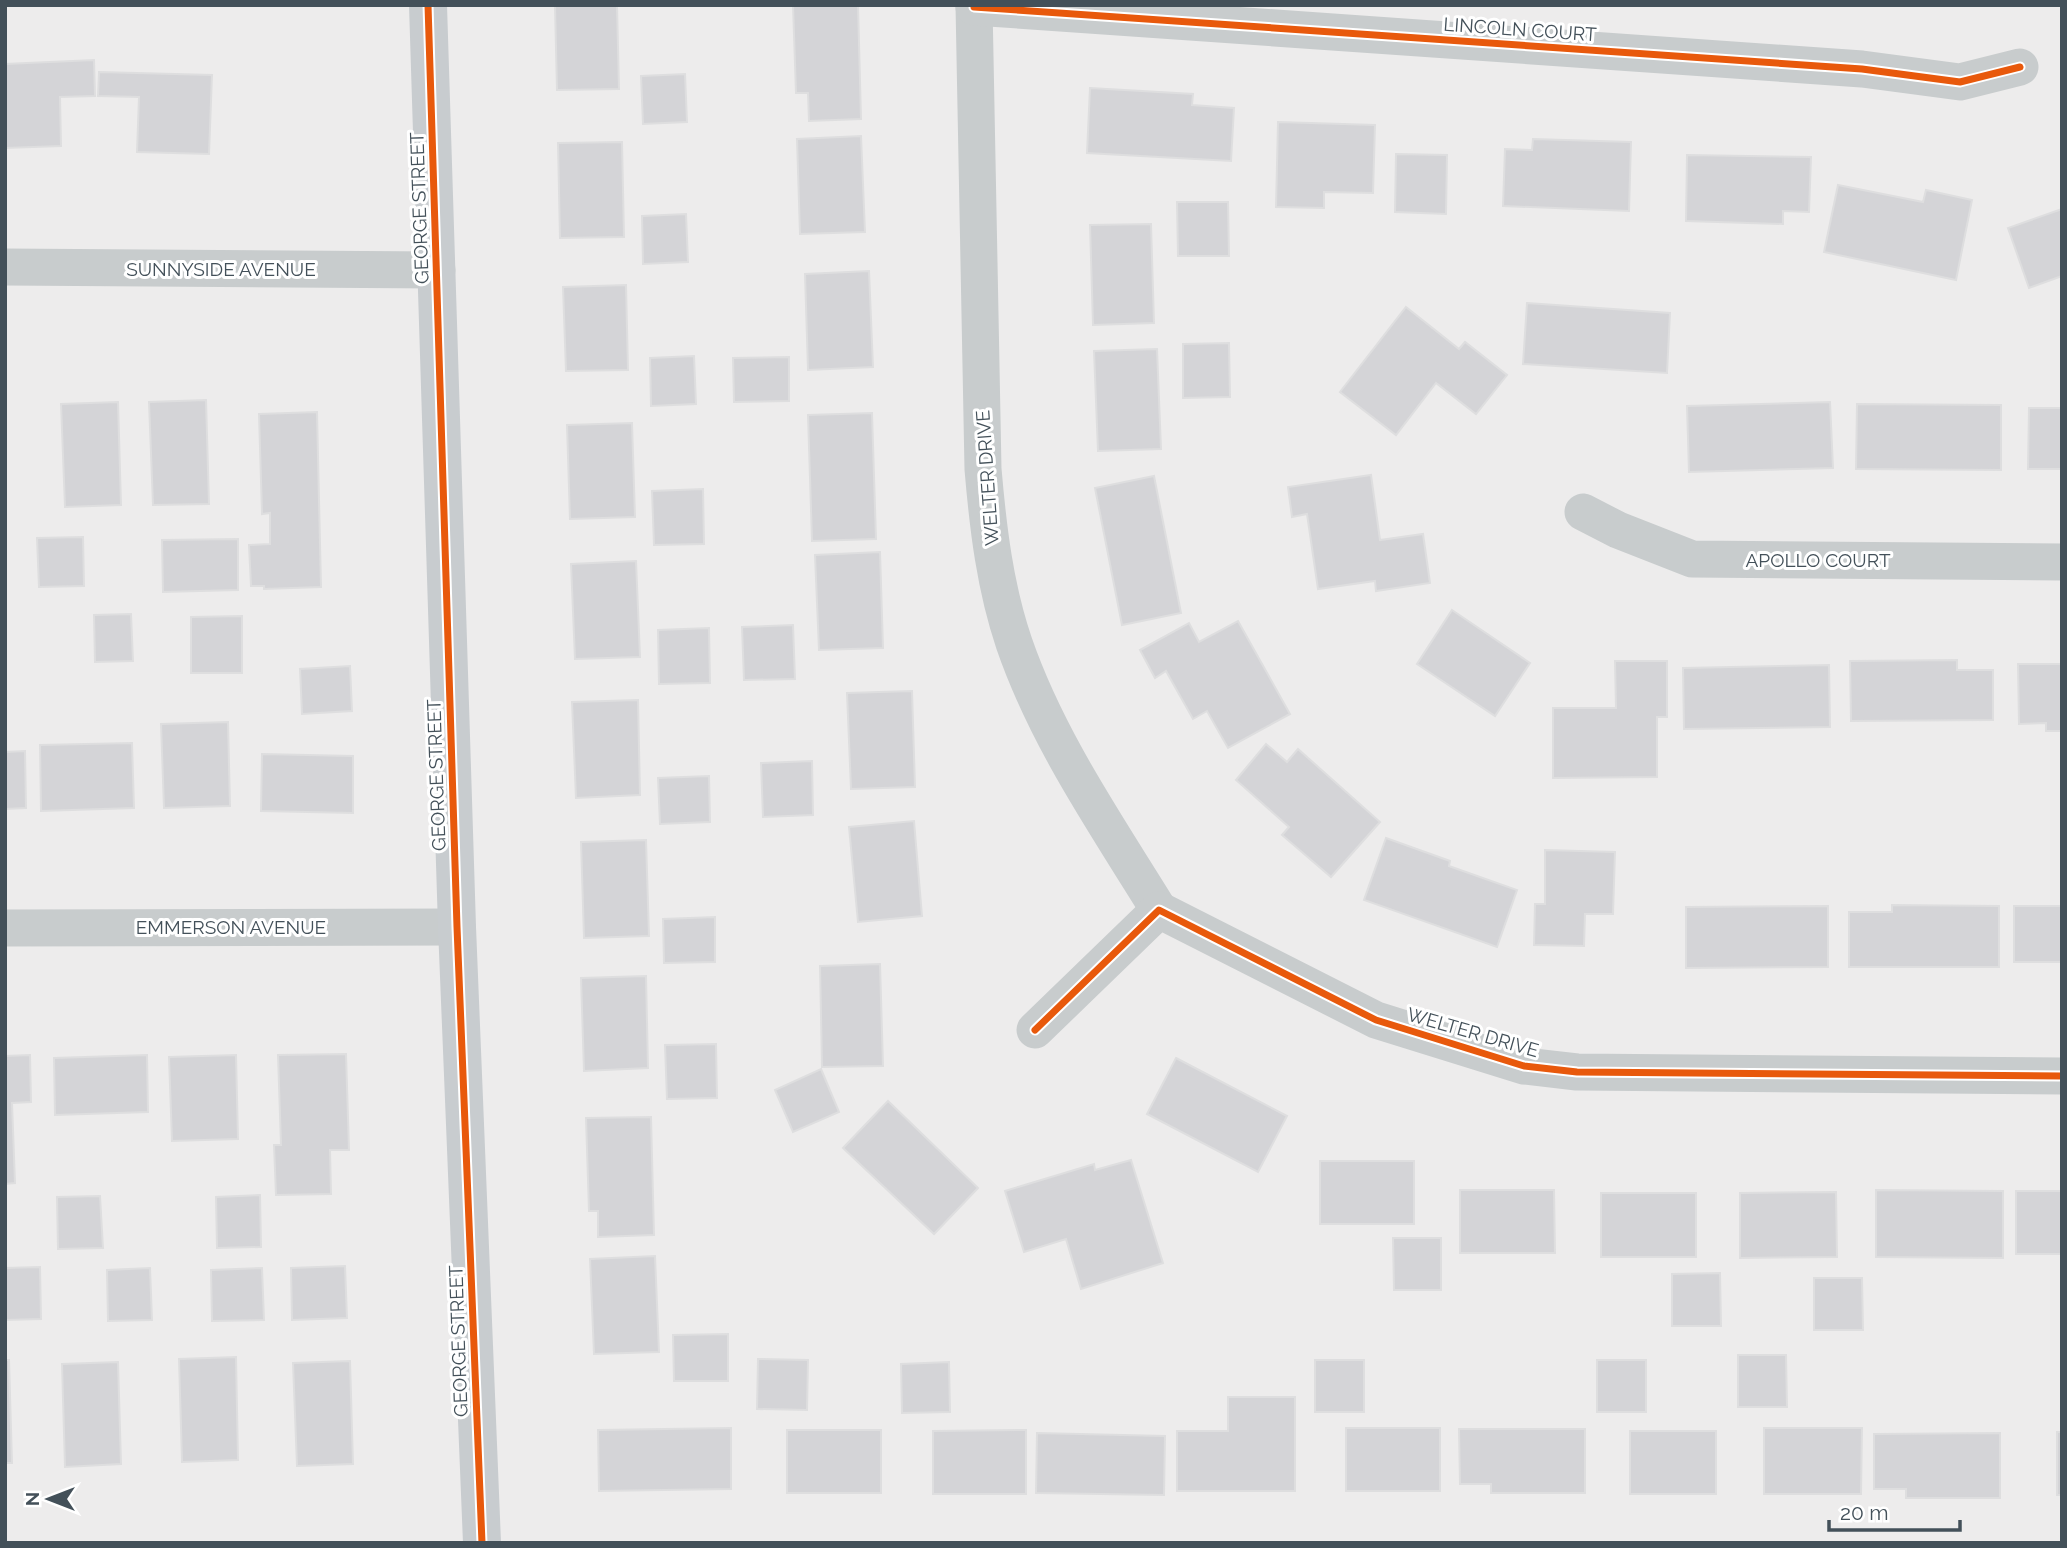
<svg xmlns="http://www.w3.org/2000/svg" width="2067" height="1548" font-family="Raleway,sans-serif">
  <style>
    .building { fill: #d4d4d7; stroke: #dededf; stroke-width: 2 }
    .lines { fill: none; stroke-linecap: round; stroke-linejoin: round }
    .street { stroke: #c8cccd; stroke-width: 37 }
    .secondary { stroke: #c8cccf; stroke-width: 38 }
    .cycleway-casing { stroke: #fff; stroke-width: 11 }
    .cycleway { stroke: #e8590c; stroke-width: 7 }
    .labels { text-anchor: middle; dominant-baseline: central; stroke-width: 6; stroke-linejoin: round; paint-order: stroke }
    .street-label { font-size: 19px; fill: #435059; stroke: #fff }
  </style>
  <rect width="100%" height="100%" fill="#edecec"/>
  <g class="building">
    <polygon points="617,5 619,89 557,90 555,6"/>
    <polygon points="793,5 858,5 861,119 809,121 808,93 796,93"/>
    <polygon points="94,60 95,96 60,97 61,146 5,148 5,64"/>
    <polygon points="99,72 212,75 209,154 137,152 139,97 98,96"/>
    <polygon points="685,74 687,122 643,124 641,76"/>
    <polygon points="1090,88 1193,94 1192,105 1234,108 1231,161 1087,153"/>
    <polygon points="1278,122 1375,125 1373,193 1324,192 1324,208 1276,207"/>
    <polygon points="861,136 865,232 800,234 797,139"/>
    <polygon points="1533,139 1631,142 1629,211 1503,206 1505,149 1532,150"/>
    <polygon points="622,142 624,237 560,238 558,143"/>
    <polygon points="1396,154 1447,155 1446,214 1395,212"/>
    <polygon points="1687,155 1811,157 1809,212 1783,211 1783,224 1686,221"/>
    <polygon points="1838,185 1923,202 1926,190 1972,200 1956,280 1824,252"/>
    <polygon points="1177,202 1228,202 1229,256 1178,256"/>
    <polygon points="2062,209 2062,276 2029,288 2008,228"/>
    <polygon points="686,214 688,262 643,264 642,216"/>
    <polygon points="1151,224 1154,323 1093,325 1090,225"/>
    <polygon points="869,271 873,367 808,370 805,274"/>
    <polygon points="626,285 628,370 566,371 563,287"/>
    <polygon points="1527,303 1670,313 1667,373 1523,364"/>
    <polygon points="1406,307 1459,349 1465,342 1507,375 1476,414 1436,383 1396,435 1340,392"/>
    <polygon points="1229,343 1230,397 1183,398 1183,344"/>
    <polygon points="1157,349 1161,449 1098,451 1094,351"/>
    <polygon points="694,356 696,404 651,406 650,358"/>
    <polygon points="789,357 789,401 734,402 733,358"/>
    <polygon points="206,400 209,504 153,505 149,402"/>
    <polygon points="118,402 121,505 65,507 61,404"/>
    <polygon points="1830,402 1833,468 1689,472 1687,406"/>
    <polygon points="1857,404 2001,405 2001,470 1856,469"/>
    <polygon points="2029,408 2062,408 2062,469 2028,469"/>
    <polygon points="317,412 321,587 264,589 264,586 251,586 249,545 270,544 270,513 262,514 259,414"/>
    <polygon points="872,413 876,539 812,541 808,415"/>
    <polygon points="632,423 635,517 570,519 567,425"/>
    <polygon points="1371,475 1380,540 1423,534 1430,583 1376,591 1375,581 1318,589 1307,514 1292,517 1288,487"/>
    <polygon points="1154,476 1181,613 1122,625 1095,488"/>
    <polygon points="703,489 704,544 654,545 652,491"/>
    <polygon points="83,537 84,586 39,587 37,538"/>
    <polygon points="238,539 238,590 163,592 162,540"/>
    <polygon points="880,552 883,648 819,650 815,555"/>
    <polygon points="636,561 640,657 575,659 571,564"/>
    <polygon points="1452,610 1530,663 1495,716 1417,664"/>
    <polygon points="131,614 133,661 95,662 94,615"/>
    <polygon points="242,616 242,673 191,673 191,617"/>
    <polygon points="1238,621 1290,714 1228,748 1207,711 1193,719 1166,671 1155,678 1140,650 1189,623 1199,642"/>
    <polygon points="793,625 795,679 744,680 742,627"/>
    <polygon points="709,628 710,683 659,684 658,630"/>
    <polygon points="1957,660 1957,670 1993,670 1993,720 1851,721 1850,661"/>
    <polygon points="1615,661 1667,661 1667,717 1657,717 1657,777 1553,778 1553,708 1616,708"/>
    <polygon points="2018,664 2062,664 2062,731 2046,731 2046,723 2019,724"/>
    <polygon points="1829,665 1830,727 1684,729 1683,668"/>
    <polygon points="350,666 352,711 302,714 300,669"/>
    <polygon points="912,691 915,787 851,789 847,693"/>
    <polygon points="638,700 640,795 576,798 572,702"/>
    <polygon points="228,722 230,806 164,808 161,724"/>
    <polygon points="132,743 134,808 41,811 40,745"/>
    <polygon points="1266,744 1287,762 1298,749 1380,822 1331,877 1282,835 1289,827 1236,780"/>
    <polygon points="25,751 26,808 5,809 5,752"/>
    <polygon points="262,754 353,756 353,813 261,811"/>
    <polygon points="812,761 813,815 763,817 761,763"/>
    <polygon points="709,776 710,822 660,824 658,778"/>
    <polygon points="914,821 922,916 858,922 849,827"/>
    <polygon points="1386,838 1450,861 1449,866 1517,890 1497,947 1364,900"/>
    <polygon points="646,840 649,936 584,938 581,842"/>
    <polygon points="1545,850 1615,852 1613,914 1585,914 1584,946 1534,945 1535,904 1545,904"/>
    <polygon points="1892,905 1999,906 1999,967 1849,967 1849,912 1892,912"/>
    <polygon points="1828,906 1828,967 1686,968 1686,907"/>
    <rect x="2014" y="906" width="48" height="56"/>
    <polygon points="715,917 715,962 664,963 663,919"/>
    <polygon points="880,964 883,1066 822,1067 820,966"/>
    <polygon points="646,976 648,1068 584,1071 581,978"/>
    <polygon points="716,1044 717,1098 667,1099 665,1045"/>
    <polygon points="346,1054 349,1150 330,1150 331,1194 276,1195 274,1145 281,1145 278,1055"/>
    <polygon points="30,1055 31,1102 12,1103 15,1183 5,1184 5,1056"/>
    <polygon points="147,1055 148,1112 55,1115 54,1058"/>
    <polygon points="236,1055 238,1139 172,1141 169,1057"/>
    <polygon points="1176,1058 1287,1116 1258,1172 1147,1114"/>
    <polygon points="821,1069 839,1112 793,1132 775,1090"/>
    <polygon points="888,1101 978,1188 934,1234 843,1148"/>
    <polygon points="651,1117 654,1235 598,1237 598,1211 589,1211 586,1118"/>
    <polygon points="1131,1160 1163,1263 1081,1289 1066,1239 1024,1252 1005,1191 1094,1164 1095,1170"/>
    <rect x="1320" y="1161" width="94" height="63"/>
    <polygon points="1460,1190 1554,1190 1555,1253 1460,1253"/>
    <polygon points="1876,1190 2003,1191 2003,1258 1876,1257"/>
    <rect x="2016" y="1191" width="46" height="63"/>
    <polygon points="1836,1192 1837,1257 1740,1258 1740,1193"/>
    <rect x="1601" y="1193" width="95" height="64"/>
    <polygon points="260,1195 261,1247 217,1248 216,1197"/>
    <polygon points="100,1196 103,1248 58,1249 57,1197"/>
    <polygon points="1393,1238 1441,1238 1441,1290 1394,1290"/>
    <polygon points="655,1256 659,1352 594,1354 590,1259"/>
    <polygon points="345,1266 347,1318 292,1320 291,1268"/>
    <polygon points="40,1267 41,1319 5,1320 5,1268"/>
    <polygon points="150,1268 152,1320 108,1321 107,1270"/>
    <polygon points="262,1268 264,1320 212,1321 211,1270"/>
    <polygon points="1720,1273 1721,1326 1672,1326 1672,1274"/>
    <polygon points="1814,1278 1862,1278 1863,1330 1814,1330"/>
    <polygon points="728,1334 728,1381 674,1381 673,1335"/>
    <polygon points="1738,1355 1786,1355 1787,1407 1738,1407"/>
    <polygon points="236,1357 238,1460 182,1462 179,1359"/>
    <polygon points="758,1359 808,1360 807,1410 757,1409"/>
    <polygon points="5,1360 9,1360 12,1463 5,1463"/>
    <rect x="1315" y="1360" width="49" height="52"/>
    <rect x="1597" y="1360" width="49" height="52"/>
    <polygon points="350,1361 353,1464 297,1466 293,1363"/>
    <polygon points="118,1362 121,1464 65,1467 62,1364"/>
    <polygon points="949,1362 950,1412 902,1413 901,1364"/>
    <polygon points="1228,1397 1295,1397 1295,1491 1177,1491 1177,1431 1228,1431"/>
    <polygon points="731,1428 731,1489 599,1491 598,1430"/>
    <rect x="1346" y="1428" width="94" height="63"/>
    <polygon points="1764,1428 1862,1428 1861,1494 1764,1494"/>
    <polygon points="1459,1429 1585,1429 1585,1493 1491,1493 1491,1484 1460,1484"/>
    <rect x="787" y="1430" width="94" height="63"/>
    <polygon points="1026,1430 1026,1494 933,1494 933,1431"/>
    <rect x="1630" y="1431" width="86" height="63"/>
    <rect x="2057" y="1432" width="5" height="63"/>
    <polygon points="1037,1433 1165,1436 1164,1495 1036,1493"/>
    <polygon points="2000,1433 2000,1498 1906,1498 1906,1489 1874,1489 1874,1434"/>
  </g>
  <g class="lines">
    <g class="street">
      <path d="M974,5l9,464c5,59 12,118 31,174 33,96 92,181 145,267"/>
      <polyline points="974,7 1862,69 1960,82 2020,67"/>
      <polyline points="5,267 437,270"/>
      <polyline points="1583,512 1618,530 1692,559 2062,562"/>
      <polyline points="5,928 457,927"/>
      <polyline points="1035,1030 1159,910 1376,1020 1524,1066 1577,1072 2062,1076"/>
    </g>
    <polyline class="secondary" points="428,5 457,927 482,1543"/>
    <g class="cycleway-casing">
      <g id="cycleway">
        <polyline points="428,5 457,927 482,1543"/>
        <polyline points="974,7 1862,69 1960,82 2020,67"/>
        <polyline points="1035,1030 1159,910 1376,1020 1524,1066 1577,1072 2062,1076"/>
      </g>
    </g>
    <use href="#cycleway" class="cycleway"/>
  </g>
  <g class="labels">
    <g class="street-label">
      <text transform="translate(1520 29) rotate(4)">LINCOLN COURT</text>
      <text transform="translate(419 208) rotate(-92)">GEORGE STREET</text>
      <text x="221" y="269">SUNNYSIDE AVENUE</text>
      <text transform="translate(987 478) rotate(-94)">WELTER DRIVE</text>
      <text x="1818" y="560">APOLLO COURT</text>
      <text transform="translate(436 775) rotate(-92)">GEORGE STREET</text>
      <text x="231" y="927">EMMERSON AVENUE</text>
      <text transform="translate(1473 1032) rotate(16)">WELTER DRIVE</text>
      <text transform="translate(458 1341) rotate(-92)">GEORGE STREET</text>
    </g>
  </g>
  <rect width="2067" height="1548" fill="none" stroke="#435059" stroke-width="14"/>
  <g transform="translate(49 1499) rotate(270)" stroke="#ffffff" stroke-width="5" paint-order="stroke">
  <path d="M0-5L12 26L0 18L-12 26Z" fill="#435059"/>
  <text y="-10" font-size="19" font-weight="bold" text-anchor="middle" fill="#435059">N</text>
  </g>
  <path d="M1829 1520v10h131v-10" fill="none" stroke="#435059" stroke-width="3.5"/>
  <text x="1840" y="1520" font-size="21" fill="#435059" stroke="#ffffff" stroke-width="5" paint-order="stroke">20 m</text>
</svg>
